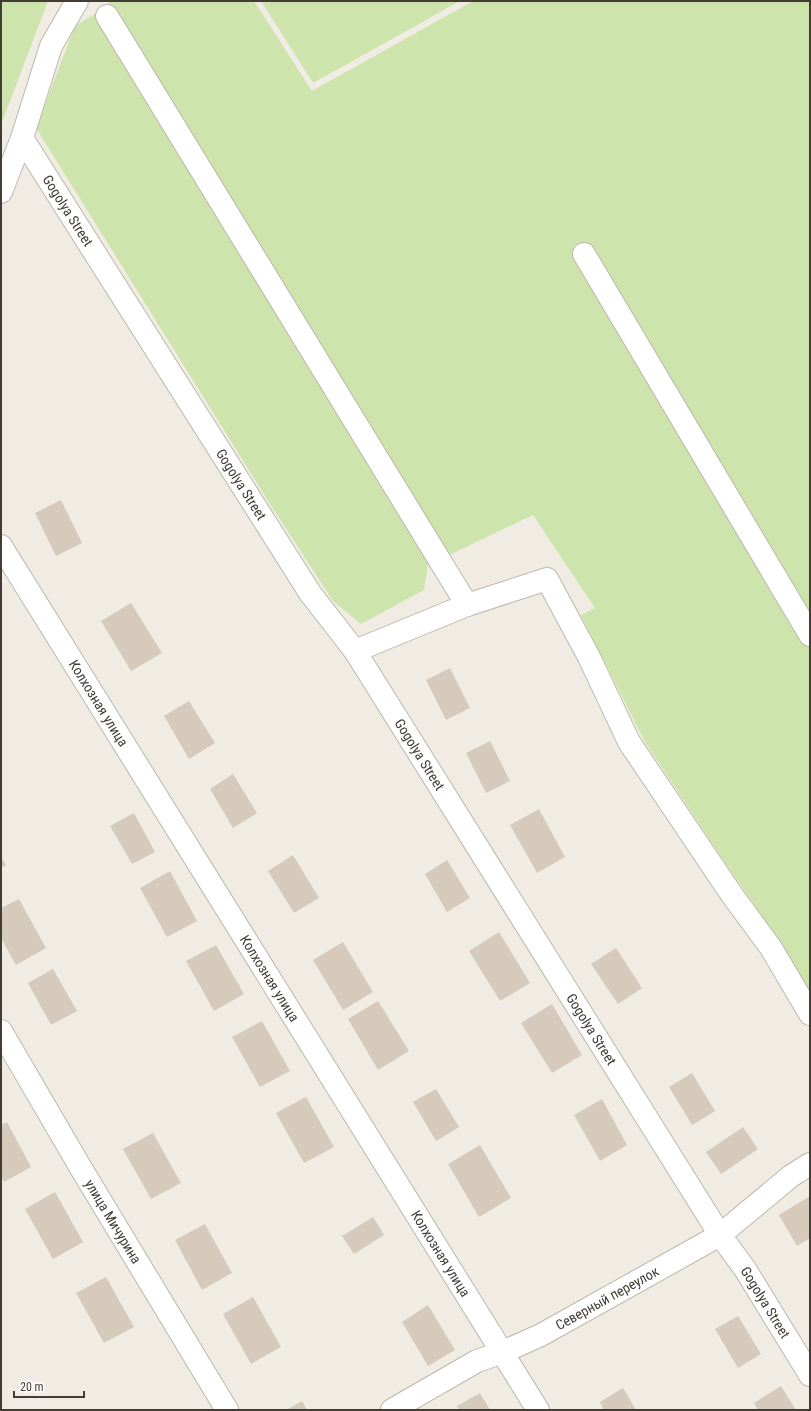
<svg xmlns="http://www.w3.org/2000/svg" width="811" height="1411" font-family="'Roboto Condensed',sans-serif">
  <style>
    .green { fill: #cee4ad }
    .building { fill: #d5cabc }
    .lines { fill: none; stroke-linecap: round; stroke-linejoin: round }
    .minor-casing { stroke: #beb6aa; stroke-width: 24 }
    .minor { stroke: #fff; stroke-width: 22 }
    .labels { text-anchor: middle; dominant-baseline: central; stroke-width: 3.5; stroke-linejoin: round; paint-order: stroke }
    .street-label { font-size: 14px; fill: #423c34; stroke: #fff }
  </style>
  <rect width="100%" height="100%" fill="#f1ece3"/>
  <g class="green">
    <polygon points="1,1 48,1 1,125"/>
    <polygon points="109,1 254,1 312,91 473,1 810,1 810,991 777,937 728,867 645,742 581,615 595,608 533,515 428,565 424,590 361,624 333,601 270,504 36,128 75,26 108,6"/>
    <polygon points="261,1 460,1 313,83"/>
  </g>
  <g class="building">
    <polygon points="61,500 82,543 56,556 35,513"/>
    <polygon points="131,603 162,653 131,671 101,621"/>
    <polygon points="450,668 470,708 446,720 426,680"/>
    <polygon points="189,701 215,743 189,759 164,716"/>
    <polygon points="490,741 510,781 486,793 466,753"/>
    <polygon points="233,774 257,813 233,828 210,789"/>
    <polygon points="539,809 565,857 537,873 510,825"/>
    <polygon points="134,813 155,852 132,864 110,826"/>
    <polygon points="293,855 319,898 294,913 268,871"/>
    <polygon points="1,857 6,865 1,868"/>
    <polygon points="447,860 470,898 447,912 425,874"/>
    <polygon points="170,871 197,921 167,937 140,888"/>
    <polygon points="19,899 46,948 16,965 1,938 1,908"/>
    <polygon points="499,932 530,983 500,1001 469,951"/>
    <polygon points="343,942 373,992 343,1010 313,960"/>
    <polygon points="216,945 244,994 214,1011 186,961"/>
    <polygon points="616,948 642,988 618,1004 591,964"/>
    <polygon points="53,969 77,1011 51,1025 28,983"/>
    <polygon points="378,1001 409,1051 378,1070 348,1019"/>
    <polygon points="552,1004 582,1055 552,1073 521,1023"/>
    <polygon points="262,1021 290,1071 260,1087 232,1037"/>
    <polygon points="692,1073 715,1111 692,1125 669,1087"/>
    <polygon points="436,1089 459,1127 436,1141 413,1102"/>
    <polygon points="306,1097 334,1147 304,1163 276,1113"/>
    <polygon points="602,1099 627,1145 600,1161 574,1115"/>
    <polygon points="7,1122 31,1167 4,1182 1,1176 1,1125"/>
    <polygon points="743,1127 758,1149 721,1174 706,1152"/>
    <polygon points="153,1133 181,1183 151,1199 123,1149"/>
    <polygon points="480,1145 511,1198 479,1217 448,1164"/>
    <polygon points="55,1192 83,1242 53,1259 25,1209"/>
    <polygon points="810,1196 810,1238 797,1246 779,1215"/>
    <polygon points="373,1217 384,1235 354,1254 342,1236"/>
    <polygon points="205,1224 232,1273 202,1290 175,1240"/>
    <polygon points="106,1277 134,1327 104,1343 76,1293"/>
    <polygon points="253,1297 281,1347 251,1364 223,1314"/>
    <polygon points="428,1305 455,1350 428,1366 402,1322"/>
    <polygon points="738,1316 761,1354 738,1368 715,1329"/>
    <polygon points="781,1386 796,1410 758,1410 754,1403"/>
    <polygon points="623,1388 636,1410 604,1410 600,1402"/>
    <polygon points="480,1393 490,1410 459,1410 457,1406"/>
    <polygon points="302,1401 307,1410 286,1410"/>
  </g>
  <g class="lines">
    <g class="minor-casing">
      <g id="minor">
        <polyline points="107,16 467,605"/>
        <path id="s1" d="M22,138l288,455 45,58 365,584 25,34 65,106"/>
        <polyline points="1,192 22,138 51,46 77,1"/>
        <polyline points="584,254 810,635"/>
        <path id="s2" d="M1,546l537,864"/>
        <polyline points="355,651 467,605 547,579 589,657 629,742 732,895 771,948 810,1014"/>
        <path id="s3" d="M1,1031l81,139 145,240"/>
        <path id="s4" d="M392,1410l85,-49 26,-9 38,-17 179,-100 71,-59 19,-12"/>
      </g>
    </g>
    <use href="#minor" class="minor"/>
  </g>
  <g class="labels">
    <g class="street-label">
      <text stroke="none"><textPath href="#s1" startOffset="86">Gogolya Street</textPath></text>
      <text stroke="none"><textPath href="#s1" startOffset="410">Gogolya Street</textPath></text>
      <text stroke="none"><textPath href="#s2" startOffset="185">Колхозная улица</textPath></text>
      <text stroke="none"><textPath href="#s1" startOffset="734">Gogolya Street</textPath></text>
      <text stroke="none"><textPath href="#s2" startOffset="509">Колхозная улица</textPath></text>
      <text stroke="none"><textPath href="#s1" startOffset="1058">Gogolya Street</textPath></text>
      <text stroke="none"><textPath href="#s3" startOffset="221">улица Мичурина</textPath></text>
      <text stroke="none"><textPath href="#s2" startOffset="833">Колхозная улица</textPath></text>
      <text stroke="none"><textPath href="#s4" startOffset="243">Северный переулок</textPath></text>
      <text stroke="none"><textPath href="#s1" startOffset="1382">Gogolya Street</textPath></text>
    </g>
  </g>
  <rect width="811" height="1411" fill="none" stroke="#423c34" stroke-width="4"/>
  <path d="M14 1391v6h70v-6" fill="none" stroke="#423c34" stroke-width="2"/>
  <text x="20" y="1391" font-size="12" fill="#423c34" stroke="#ffffff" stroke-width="3" paint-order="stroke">20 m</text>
</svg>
